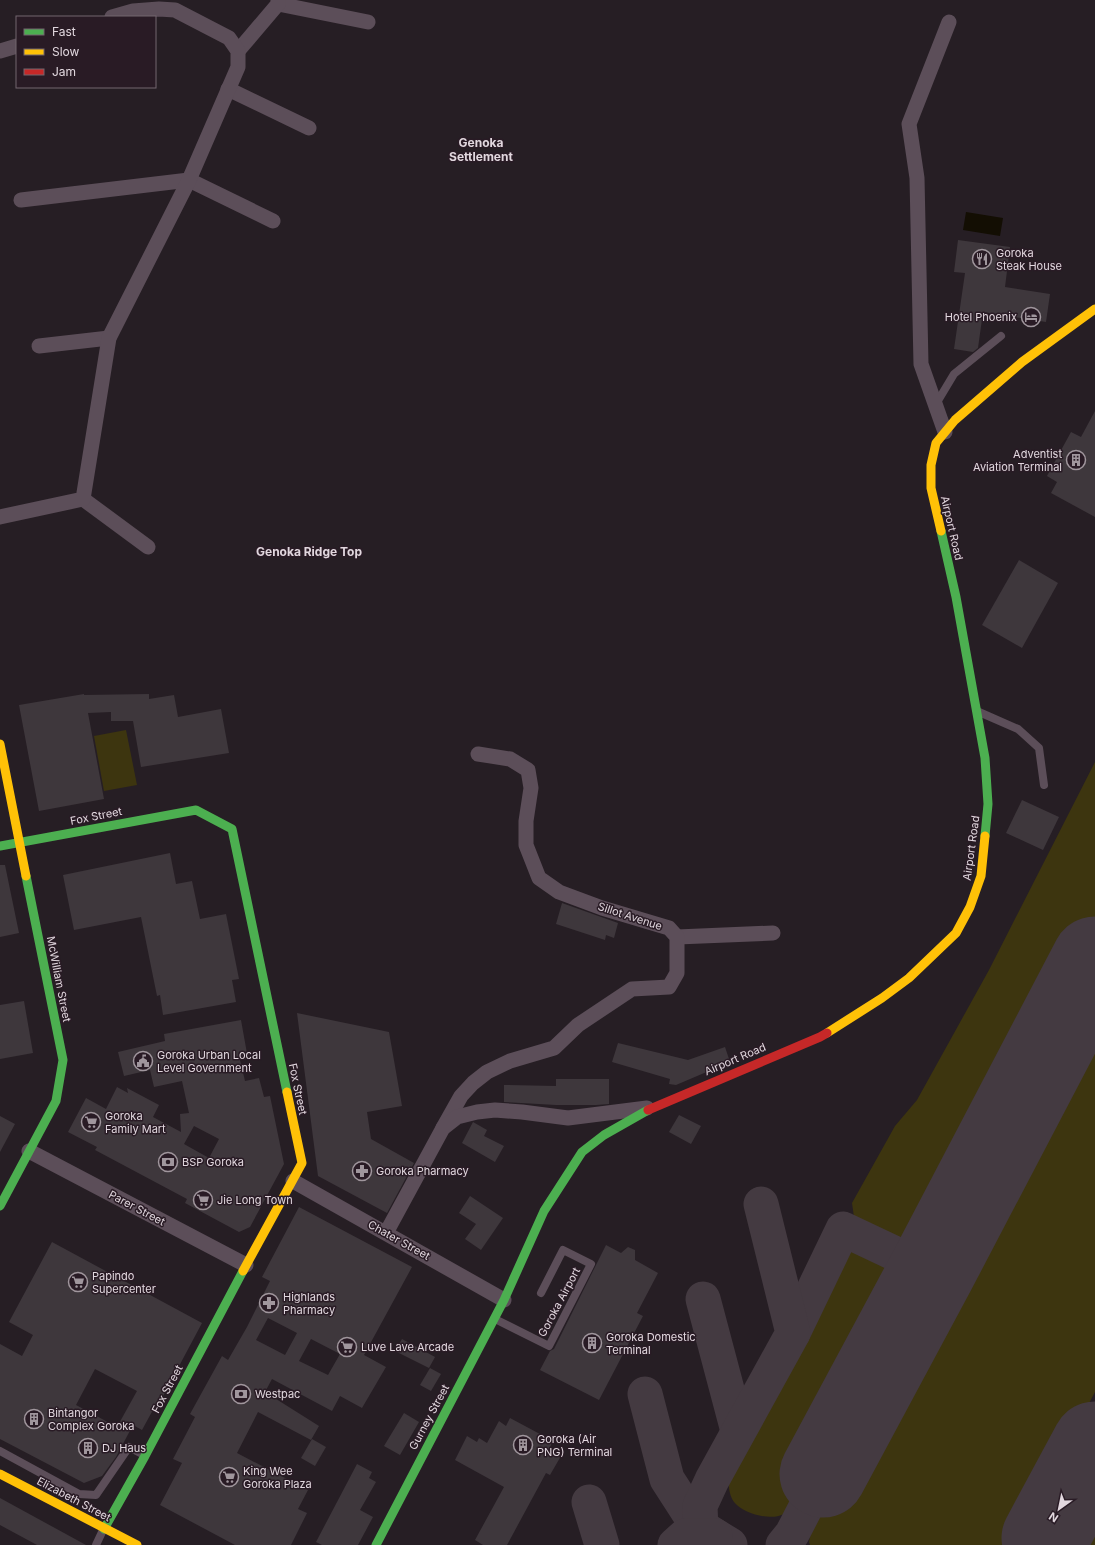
<svg xmlns="http://www.w3.org/2000/svg" width="1095" height="1545" font-family="Inter,sans-serif">
  <style>
    .green { fill: #3d350f }
    .water { fill: #130e03 }
    .lines { fill: none; stroke-linecap: round; stroke-linejoin: round }
    .taxiway { stroke: #443a41; stroke-width: 35 }
    .runway { stroke: #443a41; stroke-width: 87 }
    .building { fill: #3e373c; fill-rule: evenodd }
    .lane { stroke: #5c4e59; stroke-width: 8 }
    .street { stroke: #5c4e59; stroke-width: 15 }
    .fast { stroke: #4caf50; stroke-width: 9 }
    .slow { stroke: #ffc107; stroke-width: 9 }
    .jam { stroke: #c62828; stroke-width: 9 }
    .labels { text-anchor: middle; dominant-baseline: central; stroke-width: 3; stroke-linejoin: round; paint-order: stroke }
    .poi-label { font-size: 11px; fill: #e1d7de; stroke: #291b25; text-anchor: start }
    .street-label { font-size: 11px; fill: #e1d7de; stroke: #291b25 }
    .neighbourhood-label { font-size: 12px; font-weight: bold; fill: #e1d7de; stroke: #291b25 }
  </style>
  <rect width="100%" height="100%" fill="#261e24"/>
  <g class="green">
    <polygon points="126,730 137,785 104,791 94,736"/>
    <polygon points="1095,762 1095,927 937,1231 927,1241 910,1246 866,1227 854,1217 852,1203 895,1126 917,1100 989,970"/>
    <polygon points="1095,998 1095,1392 1041,1494 1030,1511 1024,1525 1021,1545 810,1545 809,1542 812,1526"/>
    <path d="M850,1241l4,1 43,21 14,12 -2,9 -116,219c-2,3 -5,8 -8,10 -12,9 -42,1 -51,-11 -6,-8 -6,-21 -4,-30l118,-230z"/>
    <polygon points="1095,1513 1095,1545 1075,1545 1084,1533"/>
  </g>
  <polygon class="water" points="966,212 1003,218 1000,236 963,230"/>
  <g class="lines">
    <g class="taxiway">
      <polyline points="703,1299 738,1431"/>
      <polyline points="793,1333 843,1229 932,1271"/>
      <polyline points="645,1394 667,1479 696,1524 730,1545"/>
      <polyline points="589,1502 602,1545"/>
      <polyline points="701,1529 700,1506 712,1480 793,1333 761,1204"/>
      <polyline points="675,1545 685,1536 715,1536"/>
      <polyline points="783,1545 792,1534 823,1474"/>
      <polyline points="1042,1545 1045,1538"/>
    </g>
    <g class="runway">
      <polyline points="823,1474 932,1271 1095,960"/>
      <polyline points="1045,1538 1095,1445"/>
    </g>
  </g>
  <g class="building">
    <polygon points="958,240 1010,247 1005,287 1050,294 1046,322 983,312 978,348 973,352 954,349 965,273 954,272"/>
    <polygon points="1095,411 1095,517 1051,493 1057,482 1047,476 1071,432 1081,437"/>
    <polygon points="1019,560 1058,583 1022,648 982,625"/>
    <polygon points="84,694 84,695 149,694 149,699 174,695 178,717 221,709 229,753 141,767 133,721 111,721 111,712 88,713 104,799 39,811 19,705"/>
    <polygon points="1022,800 1059,817 1043,850 1006,833"/>
    <polygon points="170,853 176,884 192,881 200,919 226,914 239,979 232,980 236,1002 163,1015 160,995 157,996 141,917 74,930 63,875"/>
    <polygon points="0,865 5,865 19,933 0,937"/>
    <polygon points="562,903 618,923 614,938 606,935 605,940 556,924"/>
    <polygon points="24,1001 33,1053 0,1059 0,1005"/>
    <polygon points="297,1013 389,1032 402,1106 367,1112 371,1139 414,1163 387,1213 318,1176"/>
    <path d="M241,1020l7,39 -8,1 5,21 14,-3 5,19 6,-1 14,68 -34,63 -11,5 -54,-29 2,-4 -92,-49 2,-3 -29,-15 18,-34 20,11 11,-22 11,6 -1,-5 32,17 -6,12 28,15 -1,-18 9,-1 -7,-32 -28,6 -4,-17 -26,6 -6,-24 47,-11 -1,-7zM194,1126l25,13 -10,19 -25,-14z"/>
    <polygon points="618,1043 688,1060 725,1047 730,1062 676,1085 669,1084 670,1079 612,1062"/>
    <polygon points="556,1079 609,1079 609,1104 596,1105 556,1105 504,1102 504,1085 556,1086"/>
    <polygon points="679,1115 701,1126 691,1144 669,1132"/>
    <polygon points="0,1116 15,1124 0,1152"/>
    <polygon points="473,1122 487,1130 484,1136 504,1146 495,1162 462,1143"/>
    <polygon points="470,1196 503,1218 481,1250 465,1239 476,1224 459,1213"/>
    <path d="M299,1207l113,60 -48,88 22,12 -24,41 -22,-12 -8,15 -60,-32 -7,13 54,34 -8,14 -53,-28 -21,41 71,37 -10,19 9,4 -16,32h-56l-75,-40 22,-42 -9,-4 22,-42 -5,-3 32,-58 6,4 19,-33 23,-46 -8,-4zM268,1318l29,15 -12,22 -29,-15zM311,1339l29,15 -12,21 -29,-14z"/>
    <path d="M52,1242l150,81 -40,75 -2,-1 -18,33 -9,-5 -17,32 -14,19 -18,7 -84,-44v-95l22,12 11,-21 -24,-13zM95,1369l42,22 -20,36 -41,-22z"/>
    <polygon points="606,1245 621,1253 628,1247 635,1250 635,1260 658,1273 637,1313 643,1316 599,1400 540,1370 550,1351 554,1349"/>
    <polygon points="402,1339 435,1357 429,1368 395,1351"/>
    <polygon points="430,1368 441,1374 431,1391 420,1385"/>
    <polygon points="404,1413 419,1422 400,1455 384,1446"/>
    <polygon points="510,1418 553,1441 549,1449 561,1456 550,1475 546,1473 507,1545 483,1545 475,1540 504,1487 455,1460 467,1436 477,1442 479,1438 487,1443 499,1421 506,1426"/>
    <polygon points="312,1439 326,1447 315,1466 301,1458"/>
    <polygon points="357,1464 372,1472 369,1478 376,1482 360,1510 373,1517 358,1545 322,1545 316,1542"/>
    <polygon points="0,1498 86,1545 37,1545 0,1525"/>
  </g>
  <g class="lines">
    <g class="lane">
      <polyline points="936,404 954,374 1001,336"/>
      <polyline points="979,712 1018,729 1039,748 1044,785"/>
      <polyline points="495,1319 549,1346 591,1264 563,1250 541,1293"/>
      <polyline points="0,1451 79,1494 96,1495 129,1447 144,1455"/>
      <polyline points="96,1545 103,1530"/>
    </g>
    <g class="street">
      <polyline points="278,4 368,22"/>
      <polyline points="0,51 17,46"/>
      <polyline points="238,51 278,4 278,0"/>
      <polyline points="228,89 309,128"/>
      <polyline points="21,200 189,180 273,221"/>
      <polyline points="39,346 109,338"/>
      <polyline points="945,432 921,364 917,178 909,124 949,22"/>
      <polyline points="83,499 148,547"/>
      <polyline points="0,517 83,499 109,338 189,180 238,67 238,51 229,38 175,10 159,9 133,11 112,17"/>
      <polyline points="677,937 773,933"/>
      <polyline points="443,1128 461,1096 473,1083 487,1072 510,1061 554,1048 578,1025 632,989 669,987 677,973 677,937 669,928 602,908 559,892 539,878 526,845 526,821 531,788 528,770 510,759 478,754"/>
      <polyline points="29,1151 246,1265"/>
      <polyline points="293,1181 504,1300"/>
      <polyline points="386,1233 443,1128 457,1117 477,1112 495,1110 522,1112 568,1118 647,1108"/>
    </g>
    <g class="fast">
      <polyline points="941,531 956,597 985,758 988,804 985,836"/>
      <polyline points="0,846 196,810 232,829 287,1092"/>
      <polyline points="0,1206 56,1101 63,1060 26,876"/>
      <polyline points="104,1529 145,1456 243,1271"/>
      <polyline points="376,1545 504,1300 544,1211 582,1152 604,1135 648,1110"/>
    </g>
    <g class="slow">
      <polyline points="941,531 931,488 931,465 936,443 955,420 1022,362 1095,309"/>
      <polyline points="0,744 26,876"/>
      <polyline points="827,1033 882,998 909,978 956,933 970,907 981,876 985,836"/>
      <polyline points="243,1271 302,1163 287,1092"/>
      <polyline points="0,1474 137,1545"/>
    </g>
    <polyline class="jam" points="648,1110 820,1037 827,1033"/>
  </g>
  <defs>
    <g id="restaurant-ring" transform="scale(1)"><circle r="9.5" fill="#291b25" stroke="#a0969d" stroke-width="1.5"/><path d="M-5-6h1v4h1v-4h1v4h1v-4h1v5L-1.5 .5V6h-2V.5L-5-1ZM5-6V6H3V1.5H1.5Q1.5-4 5-6Z" fill="#a0969d"/></g>
    <g id="hotel-ring" transform="scale(1)"><circle r="9.5" fill="#291b25" stroke="#a0969d" stroke-width="1.5"/><path d="M-6-4.5h1.5V1H6V5H4.5V3h-9V5H-6ZM-4 0a1.8 1.8 0 1 1 3.6 0ZM.5 0V-2.5h3Q6-2.5 6 0Z" fill="#a0969d"/></g>
    <g id="building-ring" transform="scale(1)"><circle r="9.5" fill="#291b25" stroke="#a0969d" stroke-width="1.5"/><path d="M-4-6H4V6H1V3H-1V6H-4ZM-2.5-4.3h1.7v1.8h-1.7ZM.8-4.3h1.7v1.8H.8ZM-2.5-1h1.7V.8h-1.7ZM.8-1h1.7V.8H.8Z" fill="#a0969d"/></g>
    <g id="civic-ring" transform="scale(1)"><circle r="9.5" fill="#291b25" stroke="#a0969d" stroke-width="1.5"/><path d="M-.6-6.5H3V-4.5H.6V-3L4-1V1h2V6H-6V1h2V-1L-.6-3ZM-1.2 2.5V6h2.4V2.5Z" fill="#a0969d"/></g>
    <g id="supermarket-ring" transform="scale(1)"><circle r="9.5" fill="#291b25" stroke="#a0969d" stroke-width="1.5"/><path d="M-6-5.5h2.5l.6 2H6L4.5 2H-2.5L-4.4-4H-6ZM-1.5 3.2a1.3 1.3 0 1 0 .1 0ZM3 3.2a1.3 1.3 0 1 0 .1 0Z" fill="#a0969d"/></g>
    <g id="bank-ring" transform="scale(1)"><circle r="9.5" fill="#291b25" stroke="#a0969d" stroke-width="1.5"/><path d="M-6-4H6V4H-6ZM0-2.3a2.3 2.3 0 1 0 0 4.6a2.3 2.3 0 1 0 0-4.6Z" fill="#a0969d"/></g>
    <g id="pharmacy-ring" transform="scale(1)"><circle r="9.5" fill="#291b25" stroke="#a0969d" stroke-width="1.5"/><path d="M-2-6h4v4h4v4h-4v4h-4v-4h-4v-4h4Z" fill="#a0969d"/></g>
  </defs>
  <g fill-rule="evenodd">
    <use href="#restaurant-ring" x="982" y="259"/>
    <use href="#hotel-ring" x="1031" y="317"/>
    <use href="#building-ring" x="1076" y="460"/>
    <use href="#civic-ring" x="143" y="1061"/>
    <use href="#supermarket-ring" x="91" y="1122"/>
    <use href="#bank-ring" x="168" y="1162"/>
    <use href="#pharmacy-ring" x="362" y="1171"/>
    <use href="#supermarket-ring" x="203" y="1200"/>
    <use href="#supermarket-ring" x="78" y="1282"/>
    <use href="#pharmacy-ring" x="269" y="1303"/>
    <use href="#building-ring" x="592" y="1343"/>
    <use href="#supermarket-ring" x="347" y="1347"/>
    <use href="#bank-ring" x="241" y="1394"/>
    <use href="#building-ring" x="34" y="1419"/>
    <use href="#building-ring" x="523" y="1445"/>
    <use href="#building-ring" x="88" y="1448"/>
    <use href="#supermarket-ring" x="229" y="1477"/>
  </g>
  <g class="labels">
    <g class="poi-label">
      <text x="996" y="253">Goroka<tspan x="996" dy="13">Steak House</tspan></text>
      <text x="1017" y="317" text-anchor="end">Hotel Phoenix</text>
      <text x="1062" y="454" text-anchor="end">Adventist<tspan x="1062" dy="13">Aviation Terminal</tspan></text>
      <text x="157" y="1055">Goroka Urban Local<tspan x="157" dy="13">Level Government</tspan></text>
      <text x="105" y="1116">Goroka<tspan x="105" dy="13">Family Mart</tspan></text>
      <text x="182" y="1162">BSP Goroka</text>
      <text x="376" y="1171">Goroka Pharmacy</text>
      <text x="217" y="1200">Jie Long Town</text>
      <text x="92" y="1276">Papindo<tspan x="92" dy="13">Supercenter</tspan></text>
      <text x="283" y="1297">Highlands<tspan x="283" dy="13">Pharmacy</tspan></text>
      <text x="606" y="1337">Goroka Domestic<tspan x="606" dy="13">Terminal</tspan></text>
      <text x="361" y="1347">Luve Lave Arcade</text>
      <text x="255" y="1394">Westpac</text>
      <text x="48" y="1413">Bintangor<tspan x="48" dy="13">Complex Goroka</tspan></text>
      <text x="537" y="1439">Goroka (Air<tspan x="537" dy="13">PNG) Terminal</tspan></text>
      <text x="102" y="1448">DJ Haus</text>
      <text x="243" y="1471">King Wee<tspan x="243" dy="13">Goroka Plaza</tspan></text>
    </g>
    <g class="street-label">
      <text transform="translate(952 528) rotate(77)">Airport Road</text>
      <text transform="translate(96 816) rotate(-11)">Fox Street</text>
      <text transform="translate(971 848) rotate(-82)">Airport Road</text>
      <text transform="translate(630 916) rotate(18)">Sillot Avenue</text>
      <text transform="translate(59 979) rotate(79)">McWilliam Street</text>
      <text transform="translate(735 1059) rotate(-23)">Airport Road</text>
      <text transform="translate(298 1089) rotate(78)">Fox Street</text>
      <text transform="translate(137 1208) rotate(28)">Parer Street</text>
      <text transform="translate(399 1240) rotate(29)">Chater Street</text>
      <text transform="translate(559 1302) rotate(-62)">Goroka Airport</text>
      <text transform="translate(167 1389) rotate(-62)">Fox Street</text>
      <text transform="translate(429 1417) rotate(-62)">Gurney Street</text>
      <text transform="translate(74 1499) rotate(28)">Elizabeth Street</text>
    </g>
    <g class="neighbourhood-label">
      <text x="481" y="142">Genoka<tspan x="481" dy="14">Settlement</tspan></text>
      <text x="309" y="551">Genoka Ridge Top</text>
    </g>
  </g>
  <rect x="16" y="16" width="140" height="72" fill="#291b25" stroke="#73666f"/>
  <rect x="24" y="29" width="20" height="6" fill="#4caf50" stroke="#73666f"/>
  <text x="52" y="36" font-size="12" fill="#e1d7de">Fast</text>
  <rect x="24" y="49" width="20" height="6" fill="#ffc107" stroke="#73666f"/>
  <text x="52" y="56" font-size="12" fill="#e1d7de">Slow</text>
  <rect x="24" y="69" width="20" height="6" fill="#c62828" stroke="#73666f"/>
  <text x="52" y="76" font-size="12" fill="#e1d7de">Jam</text>
  <g transform="translate(1059 1509) rotate(213)" stroke="#291b25" stroke-width="3" paint-order="stroke">
  <path d="M0-3L7 15L0 10L-7 15Z" fill="#e1d7de"/>
  <text y="-6" font-size="11" font-weight="bold" text-anchor="middle" fill="#e1d7de">N</text>
  </g>
</svg>
